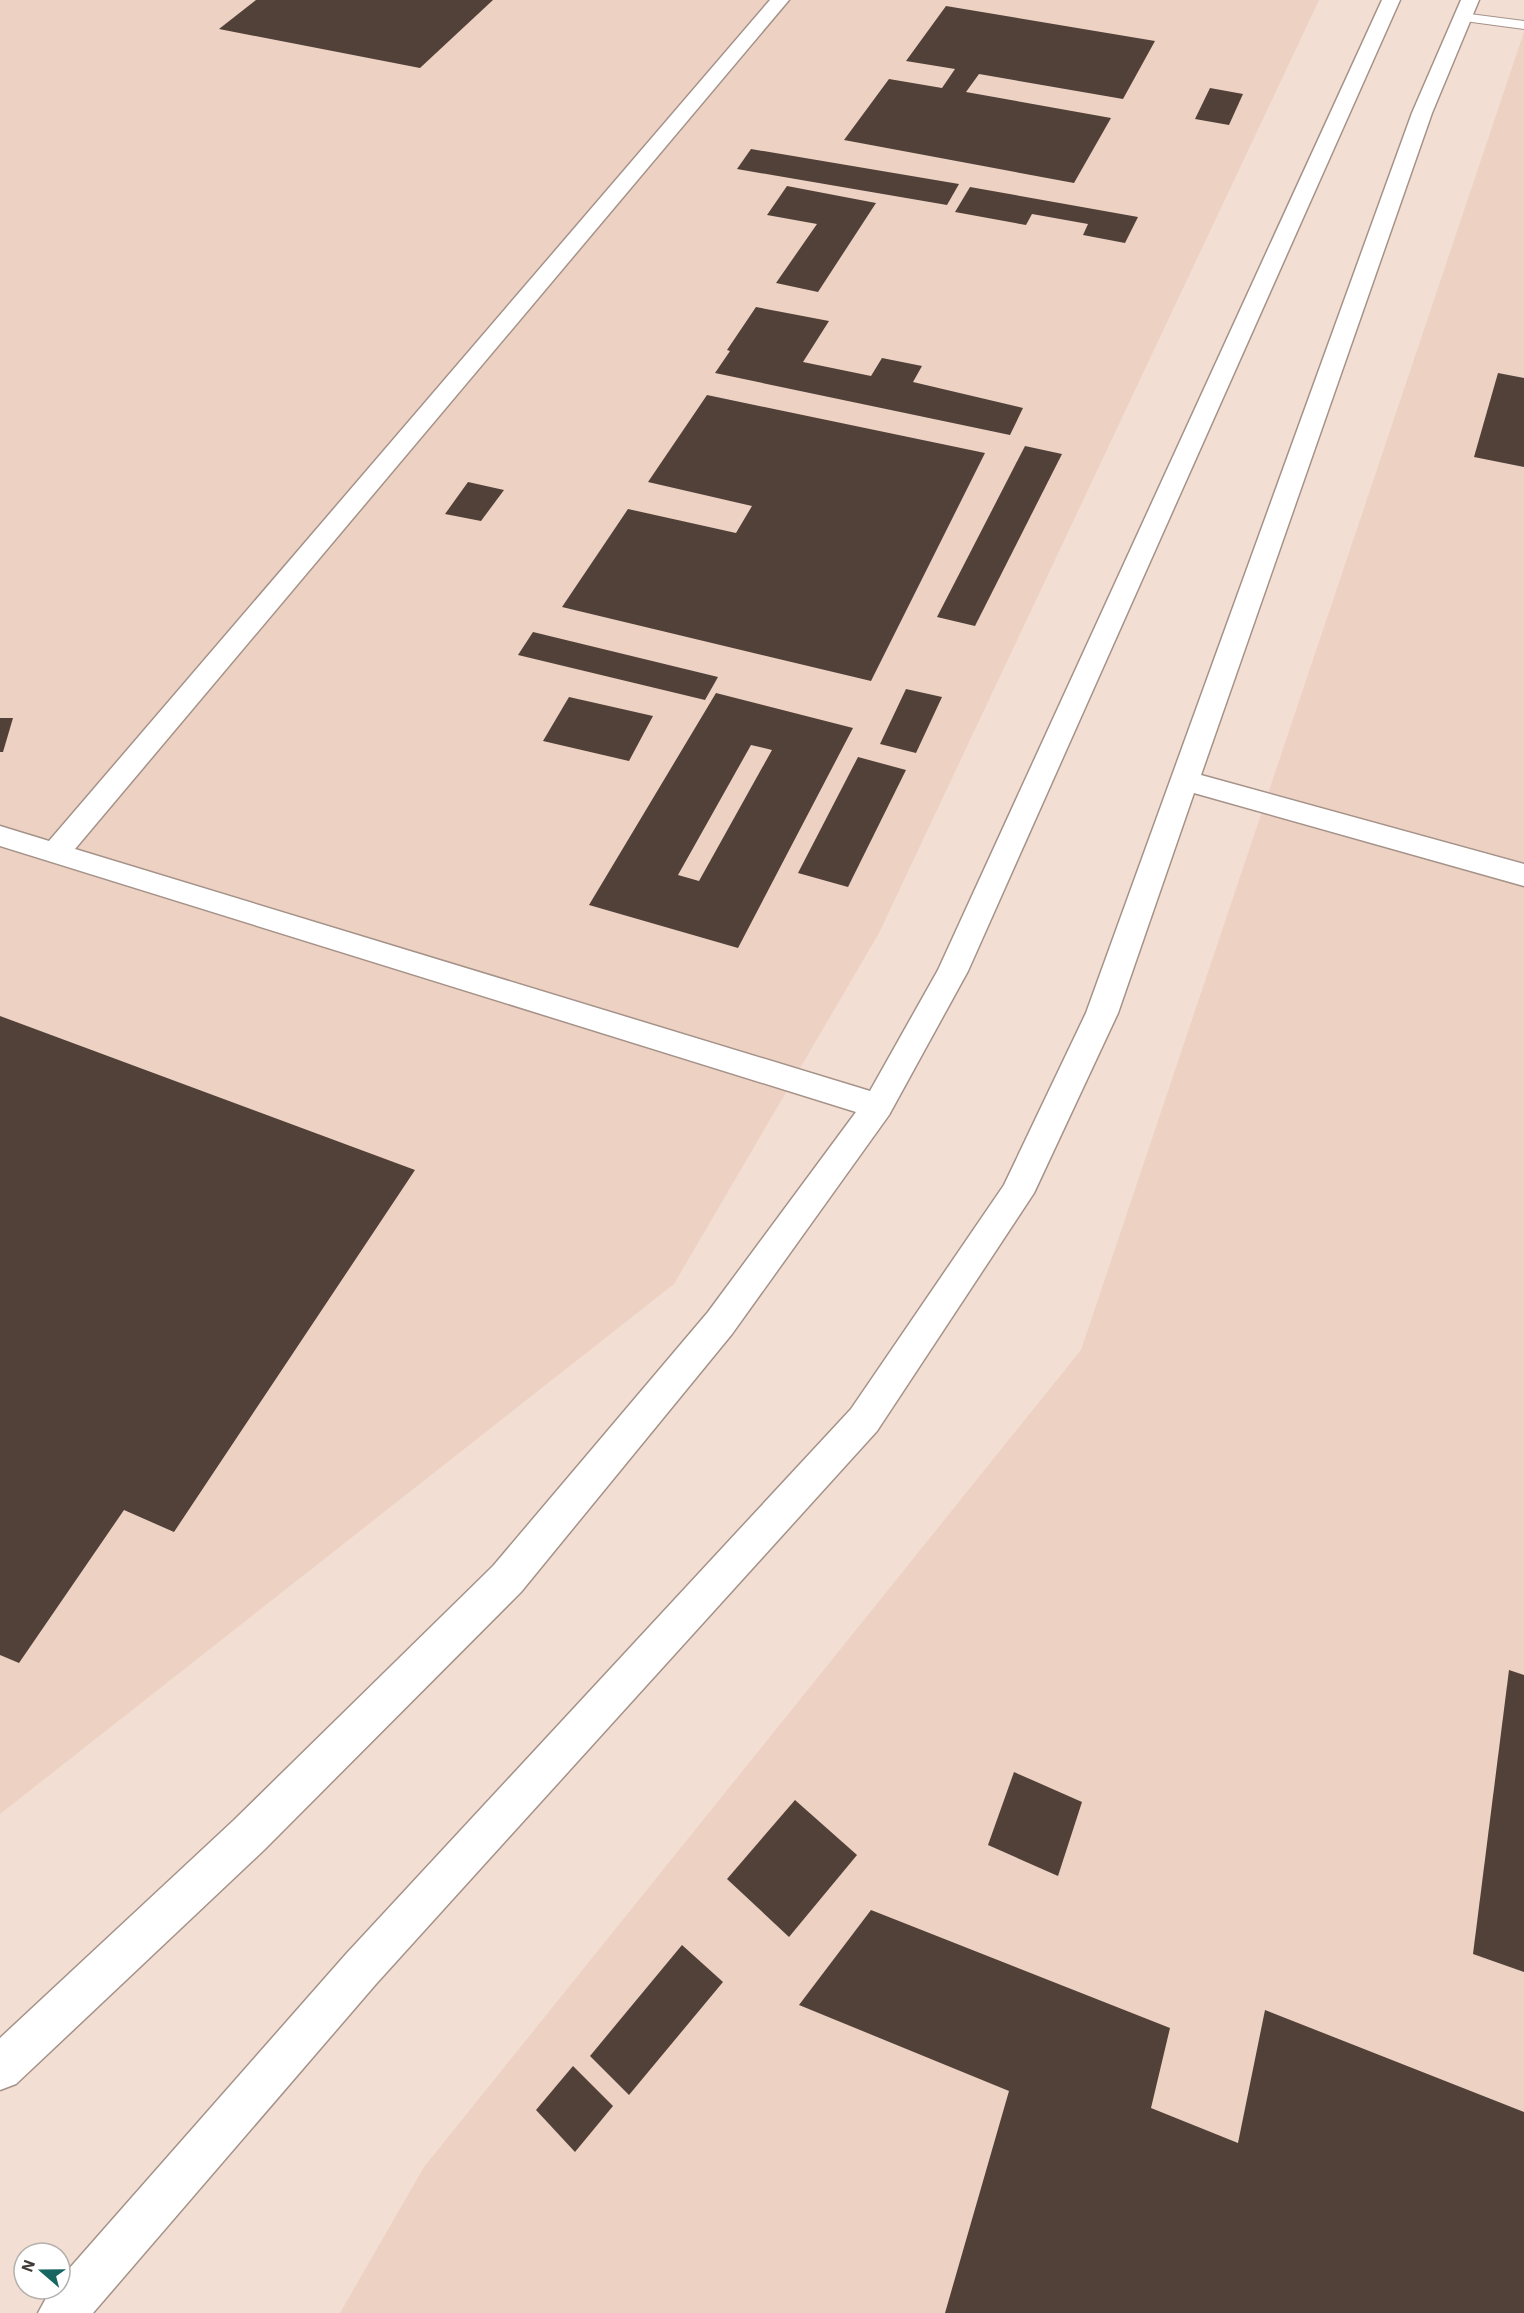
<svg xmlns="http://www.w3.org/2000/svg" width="1524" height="2313" font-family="'IBM Plex Sans',sans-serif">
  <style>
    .built { fill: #edd1c3 }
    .building { fill: #524139; fill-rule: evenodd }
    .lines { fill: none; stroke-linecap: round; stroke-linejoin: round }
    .lane-casing { stroke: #a59288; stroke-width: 2 }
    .street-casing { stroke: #a59288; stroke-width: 3 }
    .lane { fill: #fff; fill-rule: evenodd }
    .street { fill: #fff; fill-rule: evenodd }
  </style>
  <rect width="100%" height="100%" fill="#f3ded3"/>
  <g class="built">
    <polygon points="0,0 1319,0 879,933 674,1284 0,1814"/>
    <polygon points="1524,32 1524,2313 340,2313 424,2167 1081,1350"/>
  </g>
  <g class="building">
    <polygon points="256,0 493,0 420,68 219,29"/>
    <polygon points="946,6 1155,41 1123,99 979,74 966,92 1111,118 1074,183 844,140 889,79 942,88 955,69 906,61"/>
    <polygon points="1210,88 1243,94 1229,125 1195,119"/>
    <polygon points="751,149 959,184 947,205 737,169"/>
    <polygon points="787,186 876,203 818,292 776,283 817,224 767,215"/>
    <polygon points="970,187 1138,217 1125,243 1083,235 1088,224 1032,214 1026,225 955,212"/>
    <polygon points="756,307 829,321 803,362 871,376 882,358 922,366 913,382 1023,408 1010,435 715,373 730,351 727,350"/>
    <polygon points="1498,373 1524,378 1524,467 1474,457"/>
    <polygon points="707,395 985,453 871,681 562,607 628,509 736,533 752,506 648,482"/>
    <polygon points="1025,446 1062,454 975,626 937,617"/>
    <polygon points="468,482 504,490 481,521 445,514"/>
    <polygon points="533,632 718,677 705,700 518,655"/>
    <polygon points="906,689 942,697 916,753 880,744"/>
    <path d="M716,693l137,35 -115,220 -149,-43zM751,745l21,5 -73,131 -21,-6z"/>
    <polygon points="569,697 653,716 629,761 543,741"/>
    <polygon points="0,718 13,718 3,752 0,752"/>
    <polygon points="858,757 906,770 848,887 798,873"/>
    <polygon points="0,1016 415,1170 174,1532 124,1510 19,1663 0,1655"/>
    <polygon points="1509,1670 1524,1675 1524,1972 1473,1954"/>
    <polygon points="1014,1772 1082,1802 1058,1876 988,1845"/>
    <polygon points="795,1800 857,1855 789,1937 727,1879"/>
    <polygon points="871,1910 1170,2028 1151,2108 1238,2143 1265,2010 1524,2112 1524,2313 945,2313 1009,2091 799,2005"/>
    <polygon points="682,1945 723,1982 629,2095 590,2056"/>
    <polygon points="573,2066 613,2106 575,2152 536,2110"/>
  </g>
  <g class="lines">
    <g class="lane-casing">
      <polygon id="lane" points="1462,13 1524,21 1524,29 1457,20 1455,17"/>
    </g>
    <g class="street-casing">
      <g id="street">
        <polygon points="770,0 789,0 75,849 870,1091 938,970 1382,0 1400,0 968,971 889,1115 732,1334 521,1592 264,1850 16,2084 0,2090 0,2038 234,1820 493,1566 708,1312 856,1112 0,846 0,826 49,841"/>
        <polygon points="1461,0 1479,0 1432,113 1201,775 1524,864 1524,886 1194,793 1118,1013 1034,1193 877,1431 376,1984 93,2313 38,2313 51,2289 60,2289 60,2279 346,1954 851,1409 1004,1185 1086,1013 1412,113"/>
      </g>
    </g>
    <use href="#lane" class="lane"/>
    <use href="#street" class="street"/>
  </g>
  <g transform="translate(42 2271) rotate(290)"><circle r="28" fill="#ffffff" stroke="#b3b0ae" stroke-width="1.5"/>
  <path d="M0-4.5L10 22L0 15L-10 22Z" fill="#186662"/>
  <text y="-9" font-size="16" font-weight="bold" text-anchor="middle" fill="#423a35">N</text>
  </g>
</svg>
